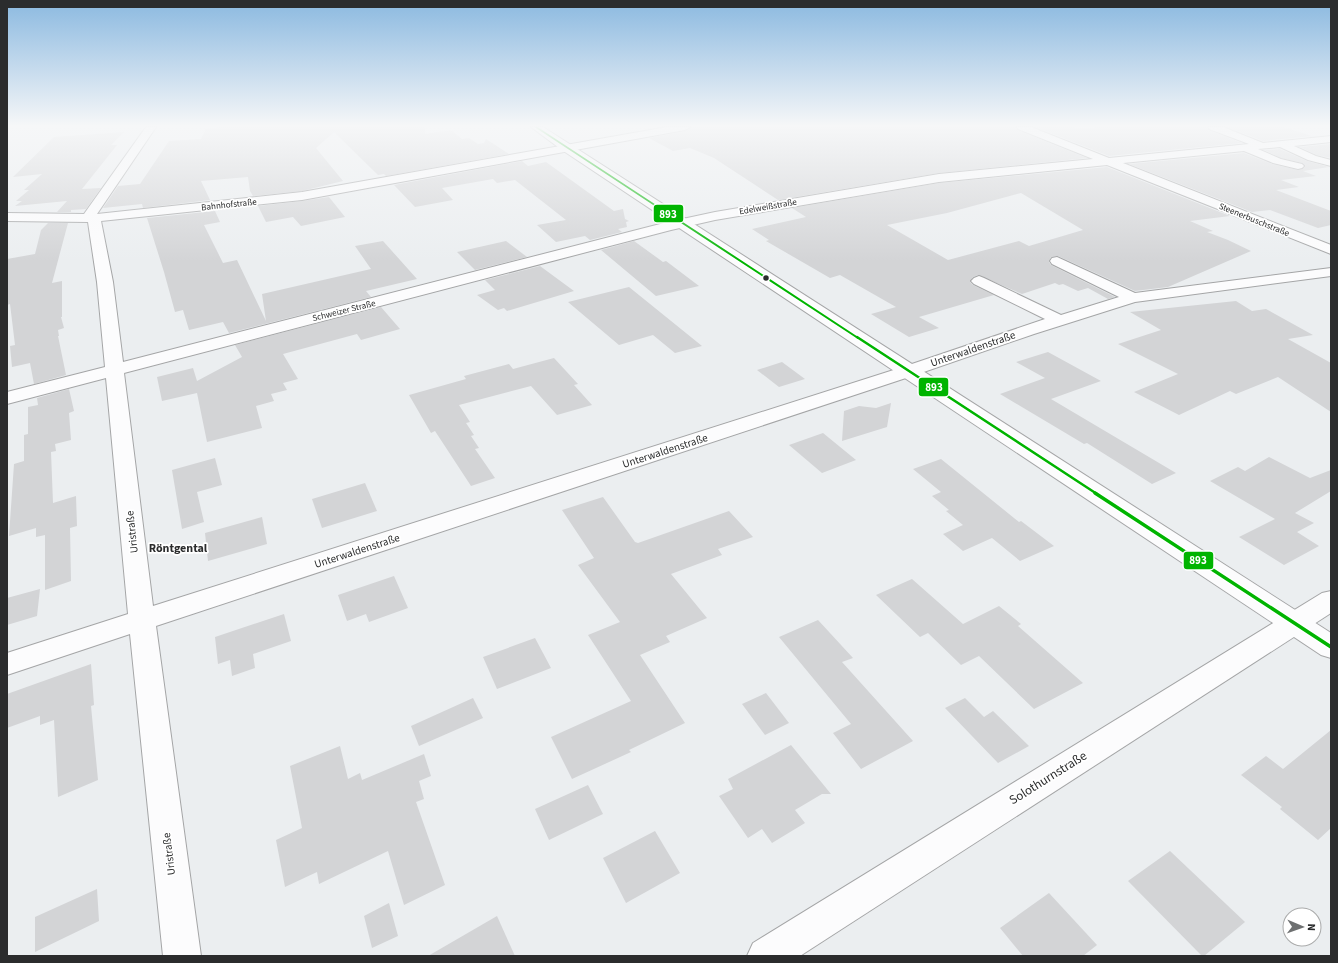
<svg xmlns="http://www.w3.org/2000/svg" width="1338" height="963" font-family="'Source Sans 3',sans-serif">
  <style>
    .building { fill: #d3d4d6; fill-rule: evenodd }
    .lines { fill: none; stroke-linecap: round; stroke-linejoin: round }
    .minor-casing { stroke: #a4a5a6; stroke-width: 2 }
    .major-casing { stroke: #a4a5a6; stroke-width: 2 }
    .minor { fill: #fcfcfd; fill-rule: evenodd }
    .major { fill: #fcfcfd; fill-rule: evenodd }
    .bus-1-far3-casing { stroke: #fff; stroke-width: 3 }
    .bus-1-far2-casing { stroke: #fff; stroke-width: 4 }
    .bus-1-far1-casing { stroke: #fff; stroke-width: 5 }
    .bus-1-casing { stroke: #fff; stroke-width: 6 }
    .bus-1-far3 { stroke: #00b400; stroke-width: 1.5 }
    .bus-1-far2 { stroke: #00b400; stroke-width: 2 }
    .bus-1-far1 { stroke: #00b400; stroke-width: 2.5 }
    .bus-1 { stroke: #00b400; stroke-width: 3.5 }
    .bus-dot { fill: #2b2c2d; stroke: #fff; stroke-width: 1.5 }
    .labels { text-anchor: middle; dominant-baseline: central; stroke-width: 3.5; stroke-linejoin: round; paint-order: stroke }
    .far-street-label { font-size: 9px; fill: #2b2c2d; stroke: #fff }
    .street-label { font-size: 11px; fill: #2b2c2d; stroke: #fff }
    .neighbourhood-label { font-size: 12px; font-weight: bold; fill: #2b2c2d; stroke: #fff }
    .near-street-label { font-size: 13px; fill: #2b2c2d; stroke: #fff }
    .line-badge { stroke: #fff; stroke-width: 1.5 }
    .badge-label { font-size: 11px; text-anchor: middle; font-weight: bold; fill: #fff }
  </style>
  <rect width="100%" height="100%" fill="#ebeef0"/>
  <g class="building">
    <polygon points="218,127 425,127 425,134 451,130 462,139 469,138 478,144 484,143 486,139 509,154 386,176 384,174 378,175 334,132 316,148 343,181 302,191 253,196 250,191 248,177 201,181 210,200 143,208 142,204 103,208 118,186 140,184 169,141 201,139 206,129"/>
    <polygon points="691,127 1016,127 1017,130 1087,158 939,173 778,200 714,158 690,148 673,151 649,138 685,131"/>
    <polygon points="1035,127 1074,127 1079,129 1096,127 1207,127 1208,130 1242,143 1109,156"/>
    <polygon points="1227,127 1284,127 1312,136 1263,141"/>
    <polygon points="124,132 111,145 117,145 82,189 101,188 86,209 71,210 71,212 57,212 67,201 15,206 22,201 16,201 29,190 24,190 42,174 13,177 54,137"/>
    <polygon points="1331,144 1331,158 1317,155 1300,147"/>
    <polygon points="1280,149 1307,161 1329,167 1303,171 1316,176 1281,180 1299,187 1276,190 1331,211 1331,225 1318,228 1270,210 1252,212 1129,164 1244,153 1272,164 1298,170 1305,167 1302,163 1281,158 1264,150"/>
    <polygon points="522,161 528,166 546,162 614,211 623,209 625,219 629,221 626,222 627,227 618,229 622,232 590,240 585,236 556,242 537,225 566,220 515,180 497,183 493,179 442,188 453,200 415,207 394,185"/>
    <path d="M1107,167l123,49 -40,5 23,10 -6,1 21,8 23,11 -83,36 -33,4 -77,-35 -7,1 -2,5 2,3 64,32 -7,2 -20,-11 -10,3 -15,-7 -4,1 -4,-2 -33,11 -44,-19 -5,2 -3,5 3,3 21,10 -75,22 20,11 -30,9 -38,-23 25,-7 -56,-32 -10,3 -64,-37 3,-1 -17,-11 54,-12 -14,-9 147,-25zM1021,193l62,37 -54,16 -10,-5 -71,19 -61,-35 60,-12z"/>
    <polygon points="329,197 345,217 301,226 293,217 266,222 258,206 302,201"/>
    <polygon points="215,211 220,222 204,225 223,263 237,260 266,321 262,294 371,269 355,246 383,241 417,279 366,291 371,297 229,333 223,322 189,330 183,310 175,312 164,272 147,218"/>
    <polygon points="48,223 68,223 52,283 62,281 62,317 61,317 64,328 58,330 59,336 58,336 66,375 34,384 30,363 12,367 10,346 15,345 10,304 7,305 7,259 35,254 41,230"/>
    <polygon points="506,241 527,257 475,270 457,252"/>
    <polygon points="634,241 663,262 666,261 699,286 656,296 601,250"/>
    <polygon points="540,266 574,291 507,311 504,308 498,310 477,295 495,290 485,280"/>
    <polygon points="629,287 702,346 675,353 653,335 619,345 568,302"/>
    <polygon points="1236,301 1252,311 1266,309 1313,335 1288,339 1331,363 1331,412 1278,377 1236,394 1230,391 1179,415 1134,392 1178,374 1118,344 1161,330 1130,312"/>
    <polygon points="381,307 400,329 361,340 357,334 283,354 298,379 283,383 287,390 271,394 274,401 256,406 262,428 207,442 197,393 162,401 157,377 193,368 197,381 242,357 235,345"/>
    <polygon points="1048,352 1101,381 1051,399 1176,473 1152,484 1087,443 1084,444 1000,394 1045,378 1016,362"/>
    <polygon points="554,358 578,384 574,385 592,405 557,415 531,386 459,405 470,422 466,423 474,435 471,436 479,448 475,449 495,478 471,486 435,431 431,433 409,395 466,379 464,376 509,364 513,369"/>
    <polygon points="782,362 805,379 779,387 757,370"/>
    <polygon points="69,389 74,411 69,413 71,440 55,444 56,451 51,452 53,503 76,496 77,526 70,528 71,581 45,590 45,535 36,537 36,528 9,536 14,464 24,461 24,435 28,434 28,407 38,405 37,398"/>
    <polygon points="891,403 887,427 842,441 844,411 859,406 876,408"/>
    <polygon points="823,433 856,460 822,473 789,445"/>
    <polygon points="1269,457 1310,478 1331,470 1331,491 1295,513 1314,523 1297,532 1319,546 1284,565 1239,537 1275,519 1210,481 1238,467 1245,471"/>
    <polygon points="215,458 222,485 197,492 204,522 182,529 172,470"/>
    <polygon points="941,459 1019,522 1021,521 1054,546 1020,561 992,538 963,551 943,534 963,525 946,511 949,510 932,496 941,492 913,469"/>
    <polygon points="365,483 377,511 322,528 312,499"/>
    <polygon points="603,497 635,542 638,543 729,511 753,537 718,549 722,555 671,574 707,618 666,636 670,642 640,655 685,723 629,750 631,752 572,779 551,737 631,701 588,635 620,622 578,565 594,558 562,510"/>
    <polygon points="262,517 267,544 208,561 205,533"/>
    <polygon points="394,576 408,608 369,622 366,614 347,621 338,595"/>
    <polygon points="912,579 963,624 999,606 1021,624 1018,626 1083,683 1034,709 979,656 961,665 928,633 920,637 876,595"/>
    <polygon points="40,589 37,616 7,625 7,598"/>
    <polygon points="284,614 291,641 253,654 255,668 232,676 230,660 218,664 215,637"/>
    <polygon points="818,620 853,658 842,662 913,741 861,769 833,733 851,724 779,637"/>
    <polygon points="535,638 551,668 497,689 483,657"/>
    <polygon points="91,664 94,705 91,706 98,780 58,797 54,720 40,725 40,716 7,728 7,694"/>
    <polygon points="766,693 789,723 765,735 742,704"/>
    <polygon points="473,698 483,718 419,746 411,726"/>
    <polygon points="965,698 984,717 993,711 1029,746 998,763 945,708"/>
    <polygon points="1331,730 1331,828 1318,840 1280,809 1282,807 1241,775 1266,756 1283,769"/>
    <polygon points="791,745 831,794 822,794 795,810 805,823 772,843 762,829 748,838 719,796 733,789 728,779"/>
    <polygon points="340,746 348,779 360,773 362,780 424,754 431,776 419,781 424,799 416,802 445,885 404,905 388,851 319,884 317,872 285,887 276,840 302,828 290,766"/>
    <polygon points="588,785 603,814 549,840 535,809"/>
    <polygon points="655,831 680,873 626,903 603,858"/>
    <polygon points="1170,851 1245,922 1204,956 1202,956 1128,881"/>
    <polygon points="97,889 99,921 35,952 35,917"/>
    <polygon points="1049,893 1097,945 1083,956 1023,956 1000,928"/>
    <polygon points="389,903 398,936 372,948 364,916"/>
    <polygon points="497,916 515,956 428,956"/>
  </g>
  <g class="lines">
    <g class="minor-casing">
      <g id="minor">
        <polygon points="146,127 156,127 97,214 302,192 667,127 690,127 685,130 302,200 101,221 113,282 123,362 664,223 715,212 939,174 1093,159 1018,129 1017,127 1031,127 1109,158 1249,144 1209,129 1208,127 1223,127 1263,143 1331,136 1331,142 1294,146 1316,156 1331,160 1331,166 1308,160 1280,147 1258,149 1281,159 1302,164 1304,166 1302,168 1298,169 1273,163 1244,151 1123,163 1331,245 1331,254 1107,165 939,182 715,220 671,230 124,373 153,606 903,367 1045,319 974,284 971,281 974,278 979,276 984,278 1061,315 1119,297 1052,264 1050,261 1052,258 1057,257 1135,293 1331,268 1331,276 1135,302 1034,334 915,375 156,626 201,956 163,956 130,634 7,675 7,653 128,614 106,378 7,404 7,392 105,367 97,282 88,222 7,221 7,213 84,214"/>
        <polygon points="1331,591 1331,613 800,956 747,956 753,943 1322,593"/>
      </g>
    </g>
    <g class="major-casing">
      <polygon id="major" points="531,127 543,127 1331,633 1331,658 1321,655 562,150"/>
    </g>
    <use href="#minor" class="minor"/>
    <use href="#major" class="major"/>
    <g class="bus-1-far3-casing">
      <polyline id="bus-1-far3" points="536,127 676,219"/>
    </g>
    <g class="bus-1-far2-casing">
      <polyline id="bus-1-far2" points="675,218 858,338"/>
    </g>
    <g class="bus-1-far1-casing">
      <polyline id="bus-1-far1" points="857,337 1097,494"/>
    </g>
    <g class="bus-1-casing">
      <polyline id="bus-1" points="1095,493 1331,647"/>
    </g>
    <use href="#bus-1-far3" class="bus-1-far3"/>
    <use href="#bus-1-far2" class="bus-1-far2"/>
    <use href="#bus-1-far1" class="bus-1-far1"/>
    <use href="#bus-1" class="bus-1"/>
  </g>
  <linearGradient id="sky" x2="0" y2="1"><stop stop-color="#8bb9e0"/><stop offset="0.48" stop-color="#f6f7f8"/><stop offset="1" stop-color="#f6f7f8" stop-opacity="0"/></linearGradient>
  <rect width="1338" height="262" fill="url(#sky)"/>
  <circle class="bus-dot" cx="766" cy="278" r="3.5"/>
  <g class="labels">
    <g class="far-street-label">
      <text transform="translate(229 205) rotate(-6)">Bahnhofstraße</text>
      <text transform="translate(768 207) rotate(-10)">Edelweißstraße</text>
      <text transform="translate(1254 220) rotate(22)">Steenerbuschstraße</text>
      <text transform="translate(344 311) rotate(-14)">Schweizer Straße</text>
    </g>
    <g class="street-label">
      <text transform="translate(973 349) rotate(-19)">Unterwaldenstraße</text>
      <text transform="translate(665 451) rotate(-18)">Unterwaldenstraße</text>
      <text transform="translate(132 532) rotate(-96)">Uristraße</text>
      <text transform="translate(357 551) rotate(-18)">Unterwaldenstraße</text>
      <text transform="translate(169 854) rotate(-97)">Uristraße</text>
    </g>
    <g class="neighbourhood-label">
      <text x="178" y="548">Röntgental</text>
    </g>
    <g class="near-street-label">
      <text transform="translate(1048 778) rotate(-32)">Solothurnstraße</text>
    </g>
  </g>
  <g class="line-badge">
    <rect x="653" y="204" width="31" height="19" rx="4" fill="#00b400"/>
    <rect x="918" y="377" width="31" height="20" rx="4" fill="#00b400"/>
    <rect x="1183" y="551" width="31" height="19" rx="4" fill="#00b400"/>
  </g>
  <g class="badge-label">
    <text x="668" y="218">893</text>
    <text x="934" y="391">893</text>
    <text x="1198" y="564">893</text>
  </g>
  <rect width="1338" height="963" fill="none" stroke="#2b2c2d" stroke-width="16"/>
  <g transform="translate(1302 927) rotate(92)"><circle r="19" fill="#ffffff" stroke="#aaabab"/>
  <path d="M0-3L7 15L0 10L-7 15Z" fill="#6e7071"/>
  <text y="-6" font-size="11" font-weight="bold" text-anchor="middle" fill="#2b2c2d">N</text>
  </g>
</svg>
